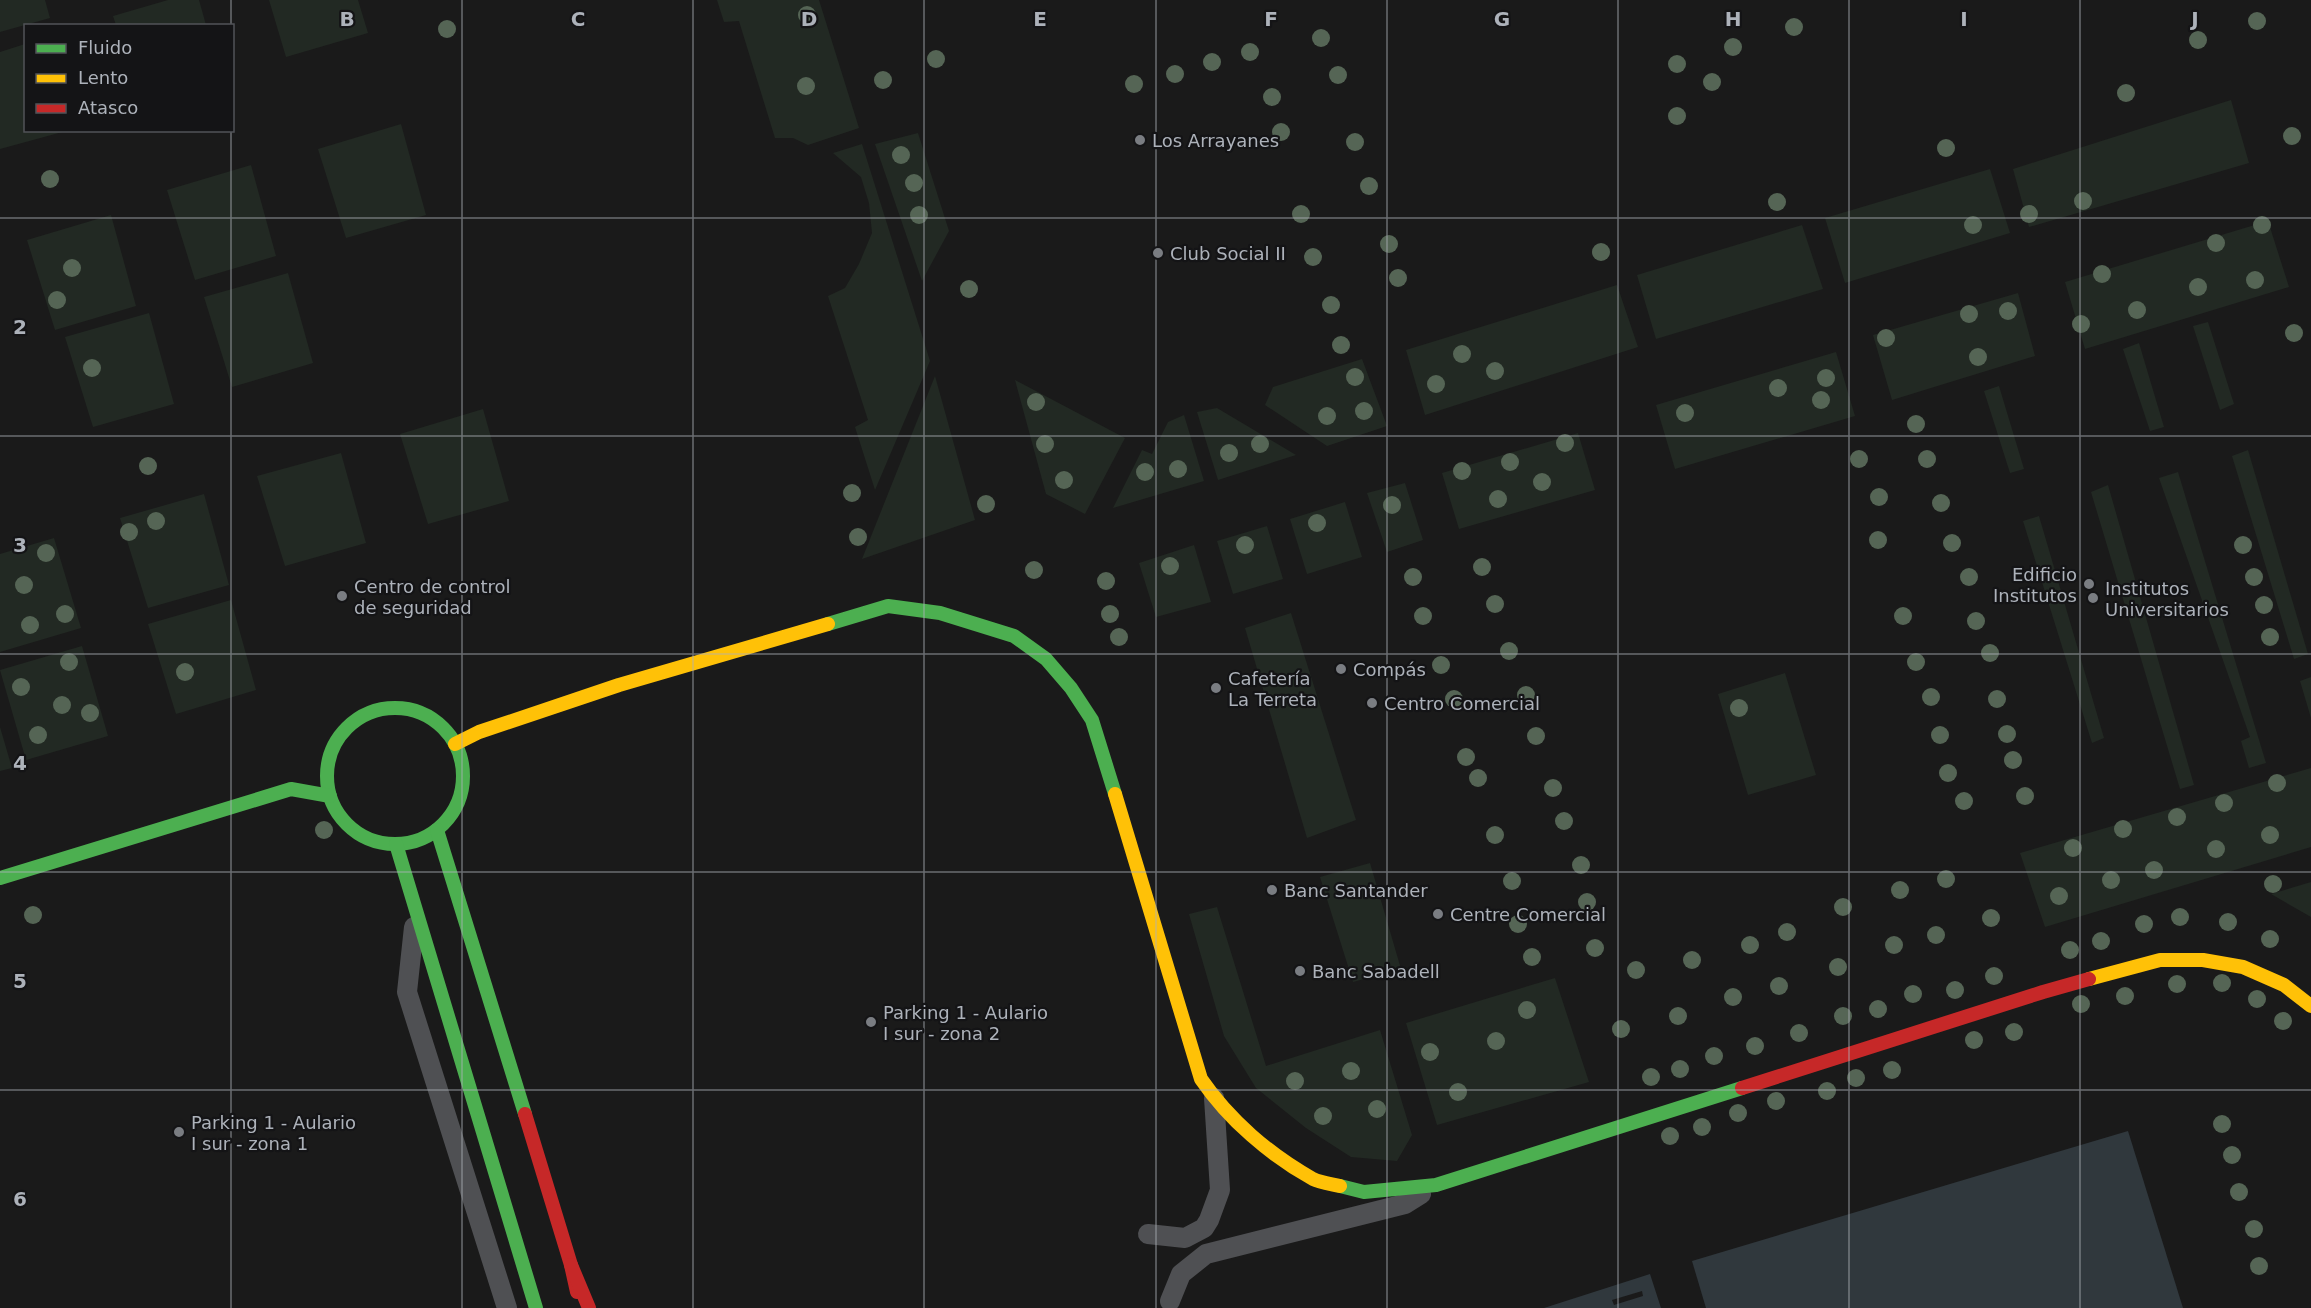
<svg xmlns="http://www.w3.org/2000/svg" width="2311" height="1308" font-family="'DejaVu Sans',sans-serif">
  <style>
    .green { fill: #222923 }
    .water { fill: #30383d; fill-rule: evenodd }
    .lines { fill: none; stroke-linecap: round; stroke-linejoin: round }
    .lane { stroke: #4f5053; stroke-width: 20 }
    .fast { stroke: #4caf50; stroke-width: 14 }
    .slow { stroke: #ffc107; stroke-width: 14 }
    .jam { stroke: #c62828; stroke-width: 14 }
    .tree { fill: #556555 }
    .grid { fill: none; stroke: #adb2ba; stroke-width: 1.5; stroke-opacity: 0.55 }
    .poi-dot { fill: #7a7d82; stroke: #141416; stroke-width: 2 }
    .labels { text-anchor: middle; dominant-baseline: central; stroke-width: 4.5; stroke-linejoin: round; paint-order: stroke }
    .poi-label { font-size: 18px; fill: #adb2ba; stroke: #141416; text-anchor: start }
    .grid-label { font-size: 20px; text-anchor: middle; font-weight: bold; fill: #adb2ba; stroke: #141416; stroke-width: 4.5; stroke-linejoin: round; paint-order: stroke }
  </style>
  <rect width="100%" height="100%" fill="#1a1a1a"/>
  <g class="green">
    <polygon points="0,0 45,0 50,18 0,32"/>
    <polygon points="168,0 199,0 206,25 116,25 113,16"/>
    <polygon points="269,0 358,0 368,33 286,57"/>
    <polygon points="717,0 819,0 859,128 808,145 793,138 775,138 739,21 724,22"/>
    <polygon points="25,44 26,130 66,131 0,149 0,52"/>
    <polygon points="2231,100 2249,163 2029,227 2013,169"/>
    <polygon points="401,124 426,215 346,238 318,149"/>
    <polygon points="918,133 949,231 922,281 875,144"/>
    <polygon points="862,144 930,361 875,490 855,427 868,420 828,296 845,288 859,264 872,233 869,203 861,177 833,153"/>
    <polygon points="251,165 276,256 195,280 167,190"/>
    <polygon points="1990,169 2010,233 1845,283 1825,218"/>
    <polygon points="111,215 136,306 55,330 27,240"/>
    <polygon points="2268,221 2289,287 2085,349 2065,282"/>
    <polygon points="1802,225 1823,289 1656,339 1637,275"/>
    <polygon points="288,273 313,363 232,387 204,297"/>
    <polygon points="1617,285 1638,347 1425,415 1406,350"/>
    <polygon points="2018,293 2035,356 1892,400 1873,335"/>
    <polygon points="149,313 174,404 93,427 65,337"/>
    <polygon points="2208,322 2234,404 2220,410 2193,326"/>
    <polygon points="2139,343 2164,427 2150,431 2123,349"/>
    <polygon points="1836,352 1855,416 1675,469 1656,405"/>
    <polygon points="1362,359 1387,426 1327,446 1265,405 1273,387"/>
    <polygon points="935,376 975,520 862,559"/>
    <polygon points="1015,380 1125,438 1085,514 1046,494"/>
    <polygon points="1999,386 2024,469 2010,473 1984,391"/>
    <polygon points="1217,408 1296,455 1218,480 1197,412"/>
    <polygon points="483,409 509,501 428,524 400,434"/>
    <polygon points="1184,415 1204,481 1113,508 1142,450 1152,454 1168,422"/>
    <polygon points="1578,433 1595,490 1459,529 1442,473"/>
    <polygon points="2248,450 2308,654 2294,659 2232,456"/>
    <polygon points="341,453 366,543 285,566 257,476"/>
    <polygon points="2178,472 2266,763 2249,768 2241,741 2250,737 2159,478"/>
    <polygon points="1405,483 1423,540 1387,552 1367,493"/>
    <polygon points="2108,485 2194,785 2180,789 2091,492"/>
    <polygon points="204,494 229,585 148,608 120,518"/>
    <polygon points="1345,502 1362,557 1307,574 1290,519"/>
    <polygon points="2039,516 2104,738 2092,743 2023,521"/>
    <polygon points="1267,526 1283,579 1233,594 1217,541"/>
    <polygon points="54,538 81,628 0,652 0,554"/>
    <polygon points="1194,545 1211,602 1156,617 1139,563"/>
    <polygon points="231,600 256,690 176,714 148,624"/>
    <polygon points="1291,613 1356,820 1307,838 1245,628"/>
    <polygon points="82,646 108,736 26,760 0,670"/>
    <polygon points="1785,673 1816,775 1748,795 1718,694"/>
    <polygon points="2311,677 2311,718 2300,681"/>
    <polygon points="0,727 12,768 0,771"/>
    <polygon points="2311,768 2311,847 2045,927 2020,853"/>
    <polygon points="1370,863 1401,969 1353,982 1320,877"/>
    <polygon points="2311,882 2311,917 2271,894"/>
    <polygon points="1217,907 1266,1066 1380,1030 1412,1135 1397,1161 1351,1157 1306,1128 1256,1088 1224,1036 1189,914"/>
    <polygon points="1555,978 1589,1082 1437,1125 1406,1023"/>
  </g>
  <g class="water">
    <polygon points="2128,1131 2183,1308 1706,1308 1692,1261"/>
    <path d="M1650,1274l11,34h-117zM1642,1291l1,5 -29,9 -2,-5z"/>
  </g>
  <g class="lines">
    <g class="lane">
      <polyline points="414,927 407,992 507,1308"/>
      <polyline points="1148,1234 1185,1238 1204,1228 1209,1220 1220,1190 1214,1098"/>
      <polyline points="1170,1301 1181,1274 1206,1254 1405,1204 1421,1194"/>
    </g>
    <g class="fast">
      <polyline points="828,624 888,606 940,613 1014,636 1046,659 1071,688 1092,720 1115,794"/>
      <circle cx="395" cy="776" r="68"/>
      <polyline points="437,830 525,1114"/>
      <polyline points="396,844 536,1308"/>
      <polyline points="0,878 291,789 330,796"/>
      <polyline points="1340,1186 1364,1192 1436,1185 1742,1088"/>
    </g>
    <g class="slow">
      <polyline points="455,744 479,732 619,685 828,624"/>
      <path d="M1115,794l86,285c28,41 69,76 112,100 8,4 19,5 27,7"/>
      <polyline points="2089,979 2160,960 2203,960 2243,967 2284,985 2311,1006"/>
    </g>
    <g class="jam">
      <polyline points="1742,1088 2043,992 2089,979"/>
      <polyline points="525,1114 571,1265 577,1292"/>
      <polyline points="571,1265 589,1308"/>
    </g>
  </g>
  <g class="tree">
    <circle cx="807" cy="15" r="9"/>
    <circle cx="2257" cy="21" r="9"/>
    <circle cx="1794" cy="27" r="9"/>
    <circle cx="447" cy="29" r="9"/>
    <circle cx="1321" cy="38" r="9"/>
    <circle cx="2198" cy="40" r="9"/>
    <circle cx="1733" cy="47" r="9"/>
    <circle cx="1250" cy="52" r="9"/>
    <circle cx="936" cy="59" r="9"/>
    <circle cx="1212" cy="62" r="9"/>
    <circle cx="1677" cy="64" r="9"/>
    <circle cx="1175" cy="74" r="9"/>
    <circle cx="1338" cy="75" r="9"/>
    <circle cx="883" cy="80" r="9"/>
    <circle cx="1712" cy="82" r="9"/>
    <circle cx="1134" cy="84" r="9"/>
    <circle cx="806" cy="86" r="9"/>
    <circle cx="2126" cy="93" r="9"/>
    <circle cx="1272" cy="97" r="9"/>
    <circle cx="1677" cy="116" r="9"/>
    <circle cx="1281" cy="132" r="9"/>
    <circle cx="2292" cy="136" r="9"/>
    <circle cx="1355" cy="142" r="9"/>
    <circle cx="1946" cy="148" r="9"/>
    <circle cx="901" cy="155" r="9"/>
    <circle cx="50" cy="179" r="9"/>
    <circle cx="914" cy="183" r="9"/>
    <circle cx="1369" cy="186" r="9"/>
    <circle cx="2083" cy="201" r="9"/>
    <circle cx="1777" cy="202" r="9"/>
    <circle cx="1301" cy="214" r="9"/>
    <circle cx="2029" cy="214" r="9"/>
    <circle cx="919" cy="215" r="9"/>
    <circle cx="1973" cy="225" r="9"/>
    <circle cx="2262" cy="225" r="9"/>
    <circle cx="2216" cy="243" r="9"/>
    <circle cx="1389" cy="244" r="9"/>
    <circle cx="1601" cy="252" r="9"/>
    <circle cx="1313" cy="257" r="9"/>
    <circle cx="72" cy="268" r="9"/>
    <circle cx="2102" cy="274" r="9"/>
    <circle cx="1398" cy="278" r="9"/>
    <circle cx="2255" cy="280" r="9"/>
    <circle cx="2198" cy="287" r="9"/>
    <circle cx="969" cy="289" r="9"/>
    <circle cx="57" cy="300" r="9"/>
    <circle cx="1331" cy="305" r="9"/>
    <circle cx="2137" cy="310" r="9"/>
    <circle cx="2008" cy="311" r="9"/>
    <circle cx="1969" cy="314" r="9"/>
    <circle cx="2081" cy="324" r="9"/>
    <circle cx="2294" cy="333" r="9"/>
    <circle cx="1886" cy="338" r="9"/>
    <circle cx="1341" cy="345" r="9"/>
    <circle cx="1462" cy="354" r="9"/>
    <circle cx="1978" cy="357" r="9"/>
    <circle cx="92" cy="368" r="9"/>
    <circle cx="1495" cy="371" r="9"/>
    <circle cx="1355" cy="377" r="9"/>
    <circle cx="1826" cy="378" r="9"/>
    <circle cx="1436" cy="384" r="9"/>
    <circle cx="1778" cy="388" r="9"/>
    <circle cx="1821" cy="400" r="9"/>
    <circle cx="1036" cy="402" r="9"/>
    <circle cx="1364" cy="411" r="9"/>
    <circle cx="1685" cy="413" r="9"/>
    <circle cx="1327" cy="416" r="9"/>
    <circle cx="1916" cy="424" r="9"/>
    <circle cx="1565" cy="443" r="9"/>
    <circle cx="1045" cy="444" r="9"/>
    <circle cx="1260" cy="444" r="9"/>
    <circle cx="1229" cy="453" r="9"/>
    <circle cx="1859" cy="459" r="9"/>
    <circle cx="1927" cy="459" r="9"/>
    <circle cx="1510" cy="462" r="9"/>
    <circle cx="148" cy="466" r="9"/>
    <circle cx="1178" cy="469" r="9"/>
    <circle cx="1462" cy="471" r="9"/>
    <circle cx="1145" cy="472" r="9"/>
    <circle cx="1064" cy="480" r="9"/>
    <circle cx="1542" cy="482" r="9"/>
    <circle cx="852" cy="493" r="9"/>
    <circle cx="1879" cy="497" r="9"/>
    <circle cx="1498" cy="499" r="9"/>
    <circle cx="1941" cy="503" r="9"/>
    <circle cx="986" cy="504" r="9"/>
    <circle cx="1392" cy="505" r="9"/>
    <circle cx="156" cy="521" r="9"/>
    <circle cx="1317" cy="523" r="9"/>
    <circle cx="129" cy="532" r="9"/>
    <circle cx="858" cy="537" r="9"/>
    <circle cx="1878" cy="540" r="9"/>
    <circle cx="1952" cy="543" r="9"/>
    <circle cx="1245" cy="545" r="9"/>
    <circle cx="2243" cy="545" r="9"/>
    <circle cx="46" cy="553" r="9"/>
    <circle cx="1170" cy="566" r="9"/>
    <circle cx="1482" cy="567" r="9"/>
    <circle cx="1034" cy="570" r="9"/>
    <circle cx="1413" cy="577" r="9"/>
    <circle cx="1969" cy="577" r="9"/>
    <circle cx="2254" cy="577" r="9"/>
    <circle cx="1106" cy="581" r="9"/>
    <circle cx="24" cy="585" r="9"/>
    <circle cx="1495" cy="604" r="9"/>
    <circle cx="2264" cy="605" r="9"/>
    <circle cx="65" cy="614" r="9"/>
    <circle cx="1110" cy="614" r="9"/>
    <circle cx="1423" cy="616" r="9"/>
    <circle cx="1903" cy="616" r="9"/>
    <circle cx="1976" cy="621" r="9"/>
    <circle cx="30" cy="625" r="9"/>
    <circle cx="1119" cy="637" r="9"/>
    <circle cx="2270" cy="637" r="9"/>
    <circle cx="1509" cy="651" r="9"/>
    <circle cx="1990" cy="653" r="9"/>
    <circle cx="69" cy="662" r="9"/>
    <circle cx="1916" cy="662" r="9"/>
    <circle cx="1441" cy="665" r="9"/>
    <circle cx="185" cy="672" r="9"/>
    <circle cx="21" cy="687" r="9"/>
    <circle cx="1526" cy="695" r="9"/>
    <circle cx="1931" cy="697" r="9"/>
    <circle cx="1454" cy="699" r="9"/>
    <circle cx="1997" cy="699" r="9"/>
    <circle cx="62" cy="705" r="9"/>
    <circle cx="1739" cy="708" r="9"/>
    <circle cx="90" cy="713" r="9"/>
    <circle cx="2007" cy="734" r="9"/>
    <circle cx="38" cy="735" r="9"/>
    <circle cx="1940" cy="735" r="9"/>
    <circle cx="1536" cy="736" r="9"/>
    <circle cx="1466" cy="757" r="9"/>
    <circle cx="2013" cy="760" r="9"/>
    <circle cx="1948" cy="773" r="9"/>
    <circle cx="1478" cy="778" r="9"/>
    <circle cx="2277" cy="783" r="9"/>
    <circle cx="1553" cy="788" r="9"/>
    <circle cx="2025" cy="796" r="9"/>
    <circle cx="1964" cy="801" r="9"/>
    <circle cx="2224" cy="803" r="9"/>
    <circle cx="2177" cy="817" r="9"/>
    <circle cx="1564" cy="821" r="9"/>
    <circle cx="2123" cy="829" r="9"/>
    <circle cx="324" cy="830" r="9"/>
    <circle cx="1495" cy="835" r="9"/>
    <circle cx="2270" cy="835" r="9"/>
    <circle cx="2073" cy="848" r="9"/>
    <circle cx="2216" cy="849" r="9"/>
    <circle cx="1581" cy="865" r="9"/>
    <circle cx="2154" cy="870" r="9"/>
    <circle cx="1946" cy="879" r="9"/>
    <circle cx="2111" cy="880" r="9"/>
    <circle cx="1512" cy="881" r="9"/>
    <circle cx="2273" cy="884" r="9"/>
    <circle cx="1900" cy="890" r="9"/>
    <circle cx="2059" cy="896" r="9"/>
    <circle cx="1587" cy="902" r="9"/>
    <circle cx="1843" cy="907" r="9"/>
    <circle cx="33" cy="915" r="9"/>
    <circle cx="2180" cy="917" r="9"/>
    <circle cx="1991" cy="918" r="9"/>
    <circle cx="2228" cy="922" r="9"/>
    <circle cx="1518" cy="924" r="9"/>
    <circle cx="2144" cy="924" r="9"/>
    <circle cx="1787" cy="932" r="9"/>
    <circle cx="1936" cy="935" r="9"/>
    <circle cx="2270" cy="939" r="9"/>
    <circle cx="2101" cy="941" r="9"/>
    <circle cx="1750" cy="945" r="9"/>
    <circle cx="1894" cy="945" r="9"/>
    <circle cx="1595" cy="948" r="9"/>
    <circle cx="2070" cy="950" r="9"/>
    <circle cx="1532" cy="957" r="9"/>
    <circle cx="1692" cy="960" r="9"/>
    <circle cx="1838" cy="967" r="9"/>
    <circle cx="1636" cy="970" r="9"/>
    <circle cx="1994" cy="976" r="9"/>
    <circle cx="2222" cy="983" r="9"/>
    <circle cx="2177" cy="984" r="9"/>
    <circle cx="1779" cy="986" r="9"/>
    <circle cx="1955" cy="990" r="9"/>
    <circle cx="1913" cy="994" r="9"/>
    <circle cx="2125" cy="996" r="9"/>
    <circle cx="1733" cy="997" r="9"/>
    <circle cx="2257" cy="999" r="9"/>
    <circle cx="2081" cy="1004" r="9"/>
    <circle cx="1878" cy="1009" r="9"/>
    <circle cx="1527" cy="1010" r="9"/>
    <circle cx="1678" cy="1016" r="9"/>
    <circle cx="1843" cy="1016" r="9"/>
    <circle cx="2283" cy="1021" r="9"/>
    <circle cx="1621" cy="1029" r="9"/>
    <circle cx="2014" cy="1032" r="9"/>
    <circle cx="1799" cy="1033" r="9"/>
    <circle cx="1974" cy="1040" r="9"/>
    <circle cx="1496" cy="1041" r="9"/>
    <circle cx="1755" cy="1046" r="9"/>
    <circle cx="1430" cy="1052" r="9"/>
    <circle cx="1714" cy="1056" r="9"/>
    <circle cx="1680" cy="1069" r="9"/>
    <circle cx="1892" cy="1070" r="9"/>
    <circle cx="1351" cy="1071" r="9"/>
    <circle cx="1651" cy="1077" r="9"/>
    <circle cx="1856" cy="1078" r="9"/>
    <circle cx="1295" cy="1081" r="9"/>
    <circle cx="1827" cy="1091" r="9"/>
    <circle cx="1458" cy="1092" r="9"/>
    <circle cx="1776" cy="1101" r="9"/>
    <circle cx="1377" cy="1109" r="9"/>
    <circle cx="1738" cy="1113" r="9"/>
    <circle cx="1323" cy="1116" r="9"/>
    <circle cx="2222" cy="1124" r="9"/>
    <circle cx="1702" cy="1127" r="9"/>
    <circle cx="1670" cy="1136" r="9"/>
    <circle cx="2232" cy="1155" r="9"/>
    <circle cx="2239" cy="1192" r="9"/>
    <circle cx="2254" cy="1229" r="9"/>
    <circle cx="2259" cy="1266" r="9"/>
  </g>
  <path class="grid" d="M231,0v26M462,0v1308M693,0v1308M924,0v1308M1156,0v1308M1387,0v1308M1618,0v1308M1849,0v1308M2080,0v1308M231,130v1178M0,218h2311M0,436h2311M0,654h2311M0,872h2311M0,1090h2311"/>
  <g class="poi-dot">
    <circle cx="1140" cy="140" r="6"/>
    <circle cx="1158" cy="253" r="6"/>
    <circle cx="2089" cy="584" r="6"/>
    <circle cx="342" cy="596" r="6"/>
    <circle cx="2093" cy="598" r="6"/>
    <circle cx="1341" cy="669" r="6"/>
    <circle cx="1216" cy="688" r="6"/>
    <circle cx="1372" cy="703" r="6"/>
    <circle cx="1272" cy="890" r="6"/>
    <circle cx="1438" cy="914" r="6"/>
    <circle cx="1300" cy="971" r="6"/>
    <circle cx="871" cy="1022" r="6"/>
    <circle cx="179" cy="1132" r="6"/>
  </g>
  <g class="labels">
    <g class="poi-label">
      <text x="1152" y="140">Los Arrayanes</text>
      <text x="1170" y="253">Club Social II</text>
      <text x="2077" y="574" text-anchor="end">Edificio<tspan x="2077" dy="21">Institutos</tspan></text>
      <text x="354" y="586">Centro de control<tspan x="354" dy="21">de seguridad</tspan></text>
      <text x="2105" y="588">Institutos<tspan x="2105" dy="21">Universitarios</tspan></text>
      <text x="1353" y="669">Compás</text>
      <text x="1228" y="678">Cafetería<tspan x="1228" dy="21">La Terreta</tspan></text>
      <text x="1384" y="703">Centro Comercial</text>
      <text x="1284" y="890">Banc Santander</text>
      <text x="1450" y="914">Centre Comercial</text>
      <text x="1312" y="971">Banc Sabadell</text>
      <text x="883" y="1012">Parking 1 - Aulario<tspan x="883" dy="21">I sur - zona 2</tspan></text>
      <text x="191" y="1122">Parking 1 - Aulario<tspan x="191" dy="21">I sur - zona 1</tspan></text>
    </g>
  </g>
  <g class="grid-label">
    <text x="347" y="26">B</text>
    <text x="578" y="26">C</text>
    <text x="809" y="26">D</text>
    <text x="1040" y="26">E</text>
    <text x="1271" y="26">F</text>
    <text x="1502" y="26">G</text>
    <text x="1733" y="26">H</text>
    <text x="1964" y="26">I</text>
    <text x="2195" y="26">J</text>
    <text x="20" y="334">2</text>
    <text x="20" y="552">3</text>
    <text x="20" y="770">4</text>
    <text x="20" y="988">5</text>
    <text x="20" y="1206">6</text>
  </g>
  <rect x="24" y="24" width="210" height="108" fill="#141416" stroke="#515358" stroke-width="1.5"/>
  <rect x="36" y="44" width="30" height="9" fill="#4caf50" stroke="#515358" stroke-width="1.5"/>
  <text x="78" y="54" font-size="18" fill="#adb2ba">Fluido</text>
  <rect x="36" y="74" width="30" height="9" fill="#ffc107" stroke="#515358" stroke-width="1.5"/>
  <text x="78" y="84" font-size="18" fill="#adb2ba">Lento</text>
  <rect x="36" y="104" width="30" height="9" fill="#c62828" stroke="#515358" stroke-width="1.5"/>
  <text x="78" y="114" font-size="18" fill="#adb2ba">Atasco</text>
</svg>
